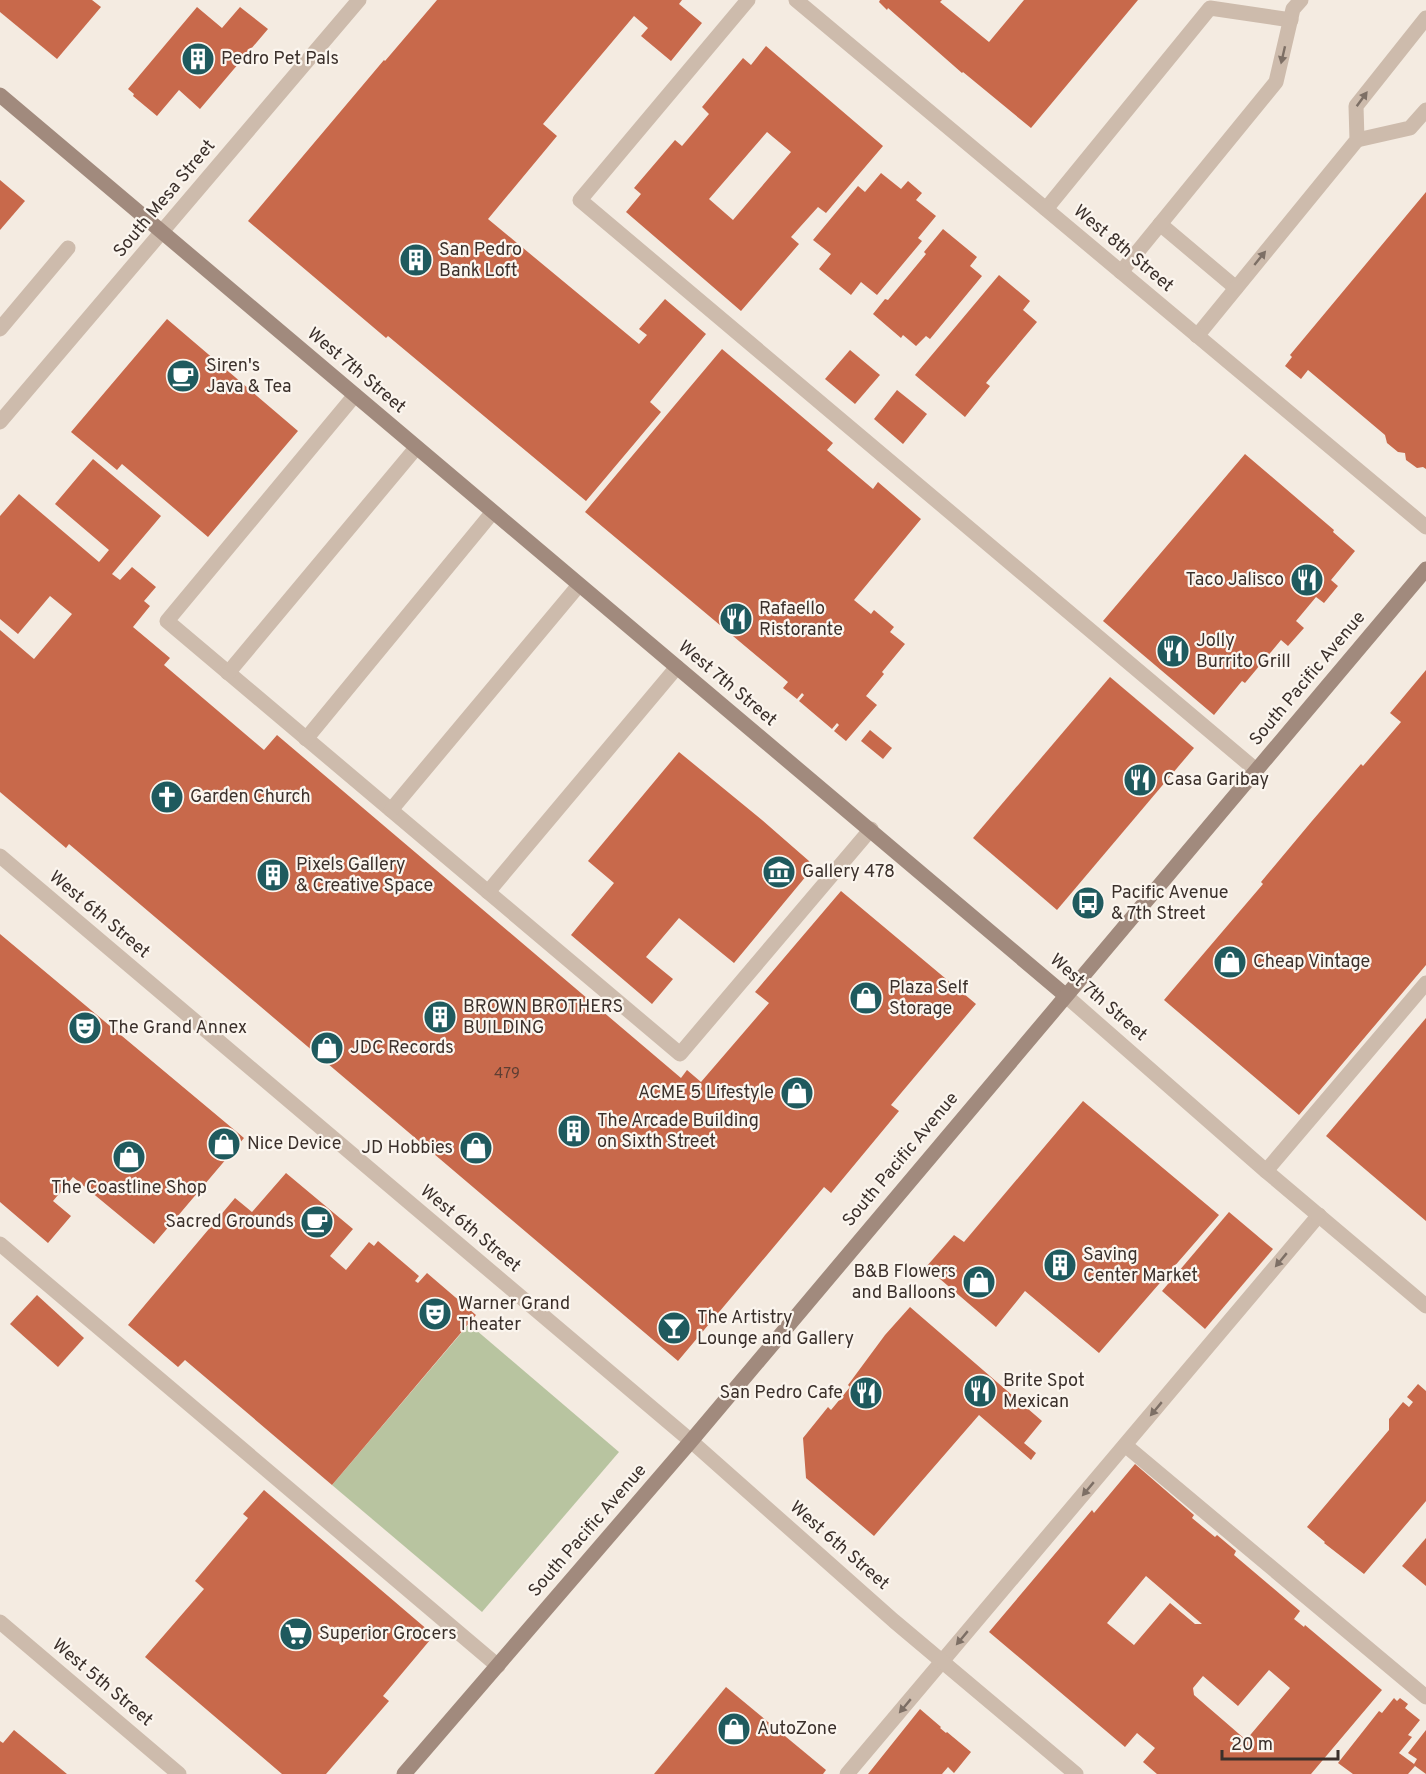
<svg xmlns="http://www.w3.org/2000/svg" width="1426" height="1774" font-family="Overpass,sans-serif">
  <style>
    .green { fill: #b8c4a0 }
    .building { fill: #c8694b; fill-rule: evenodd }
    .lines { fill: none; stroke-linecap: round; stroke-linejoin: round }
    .service { stroke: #cdbbac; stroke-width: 15 }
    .minor { stroke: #cdbbac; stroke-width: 15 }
    .tertiary { stroke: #cdbbac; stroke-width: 15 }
    .secondary { stroke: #a18a7d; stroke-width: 15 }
    .oneway { fill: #7d6f65 }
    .labels { text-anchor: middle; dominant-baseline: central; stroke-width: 4.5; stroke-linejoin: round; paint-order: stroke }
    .number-label { font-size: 15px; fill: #5e3e33 }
    .poi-label { font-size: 18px; fill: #3b302b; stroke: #fbf5ee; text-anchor: start }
    .street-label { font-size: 18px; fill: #3b302b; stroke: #fbf5ee }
  </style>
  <rect width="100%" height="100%" fill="#f4ebe1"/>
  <polygon class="green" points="469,1324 619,1452 482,1612 332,1485"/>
  <g class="building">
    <polygon points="0,0 92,0 101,7 57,59 0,12"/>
    <polygon points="437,0 682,0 679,4 702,23 671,61 641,36 648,28 634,16 543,124 557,136 488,219 639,344 647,335 639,329 665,299 706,334 650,402 661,412 586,501 388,336 386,338 248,221 384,60 385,61"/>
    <polygon points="880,0 942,0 940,2 989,42 1024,0 1138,0 1031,128 963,72 962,73 888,8 887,10 879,2"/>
    <polygon points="197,7 222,28 240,7 268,29 200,109 179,90 157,116 133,96 134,94 128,89"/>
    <path d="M766,46l117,100 -57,67 -8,-6 -27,30 8,7 -58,67 -115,-99 15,-18 -7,-6 41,-48 7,6 27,-32 -7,-7 41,-49 8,7zM767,132l24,20 -58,68 -24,-21z"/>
    <polygon points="881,173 901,189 908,181 922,193 916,200 936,216 918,238 922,241 877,295 861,282 851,295 819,269 831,254 813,240 858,186 865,192"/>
    <polygon points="0,180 25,201 0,230"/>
    <polygon points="1426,192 1426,469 1423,467 1417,468 1406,460 1405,453 1398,452 1387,443 1385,435 1308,370 1301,379 1285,366 1292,357 1290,355"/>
    <polygon points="943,229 977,257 970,266 982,276 930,339 926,336 916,346 903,335 901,338 873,314 885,299 888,300 926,254 924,252"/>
    <polygon points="999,275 1030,301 1023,310 1037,322 986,383 990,386 965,417 915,375"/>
    <polygon points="167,319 298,431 208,537 122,464 117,470 71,432"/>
    <polygon points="722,349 833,443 827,450 873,489 878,482 921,519 854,600 871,614 874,610 894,627 890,632 905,644 882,672 884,674 866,696 877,705 846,741 834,731 839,725 837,723 832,729 799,701 804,695 802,693 797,699 783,688 788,682 585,512"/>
    <polygon points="850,350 880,375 855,404 825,379"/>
    <polygon points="897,390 927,414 903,444 874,419"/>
    <polygon points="1245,454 1334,530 1333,532 1355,551 1331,580 1338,586 1324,603 1316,597 1296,621 1304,628 1288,646 1281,640 1245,683 1242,681 1214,715 1103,621"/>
    <polygon points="93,459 161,516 112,574 120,580 132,567 156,587 144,601 150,606 133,627 170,658 164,665 264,750 277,735 681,1078 687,1070 701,1082 769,1003 755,992 841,891 976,1004 891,1105 899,1111 831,1193 824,1187 678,1361 69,844 66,848 0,792 0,630 34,659 72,614 50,596 18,634 0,619 0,516 19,494 99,562 109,550 55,504"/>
    <polygon points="1426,670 1426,965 1299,1115 1164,1000 1263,884 1261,882 1312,821 1361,764 1363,766 1401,722 1390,713"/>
    <polygon points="1110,677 1194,748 1057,910 973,838"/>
    <polygon points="870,730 892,748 883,759 861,741"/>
    <polygon points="679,752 762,820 809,861 811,866 807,875 734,963 679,918 646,957 673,979 652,1004 571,935 614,883 588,861"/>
    <polygon points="0,934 244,1138 154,1244 73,1177 53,1201 71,1216 48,1243 0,1202"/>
    <polygon points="1426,1018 1426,1221 1326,1136"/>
    <polygon points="1083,1101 1219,1215 1099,1353 1025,1291 996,1327 926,1267 954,1235 964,1242"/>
    <polygon points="286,1173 353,1229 330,1256 346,1270 369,1242 374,1246 378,1241 419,1276 415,1281 418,1283 427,1273 476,1315 332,1485 185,1360 178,1367 128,1325 235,1198 252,1212"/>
    <polygon points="1229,1212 1273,1249 1205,1329 1162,1291"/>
    <polygon points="37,1295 84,1338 58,1367 10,1324"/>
    <polygon points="910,1307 1042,1421 1024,1443 1036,1453 1031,1460 979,1415 874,1536 806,1478 803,1438 828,1407 831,1410 850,1387 848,1385 885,1335"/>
    <polygon points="1418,1384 1426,1391 1426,1501 1364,1574 1324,1543 1325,1542 1307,1527 1389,1430 1389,1419 1403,1402 1409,1407 1413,1402 1407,1397"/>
    <path d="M1135,1464l59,51 -2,3 23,19 2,-2 19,16 -2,4 66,56 -6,8 10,8 1,-2 77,65 -71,84h-154l-14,-12 12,-14 -18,-15 -12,14 -136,-115 103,-122 2,3zM1146,1576l56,48h-7l-25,-21 -36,42 -27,-22zM1269,1670l21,18 -44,52 -52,-45 -1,-7 10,-12 35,30z"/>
    <polygon points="264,1490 429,1631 425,1636 430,1640 383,1696 389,1701 326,1774 282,1774 145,1657 204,1589 195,1581 248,1518 243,1514"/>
    <polygon points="1426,1538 1426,1586 1402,1566"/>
    <polygon points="726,1687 826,1770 823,1774 654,1774"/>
    <polygon points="1394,1698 1397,1701 1400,1698 1408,1704 1405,1708 1420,1720 1408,1735 1412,1737 1399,1753 1414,1764 1417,1759 1408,1753 1426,1730 1426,1774 1415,1766 1408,1774 1353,1774 1338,1763 1379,1711 1382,1713"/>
    <polygon points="920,1709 941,1727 940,1728 946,1733 947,1732 971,1752 954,1773 948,1767 942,1774 868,1774"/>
    <polygon points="14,1730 67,1774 0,1774 0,1741 3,1743"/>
  </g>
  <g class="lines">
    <g class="service">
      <polyline points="748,0 580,200 1256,770"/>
      <polyline points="1357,140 1410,128 1426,110"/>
      <polyline points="1046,209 1210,8 1291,20"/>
      <polyline points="1160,224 1236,288"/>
      <polyline points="1121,272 1276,82 1293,9 1301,0"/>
      <polyline points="0,329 68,248"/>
      <polyline points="1197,336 1357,140 1356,106 1426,18"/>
      <polyline points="355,395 167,621 680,1054 871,829"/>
      <polyline points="228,673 416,448"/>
      <polyline points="306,739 492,513"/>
      <polyline points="391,810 579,585"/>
      <polyline points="488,892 677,667"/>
      <polyline points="1266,1171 1426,983"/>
      <polyline points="0,1244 498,1666"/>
      <polyline points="1125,1445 1426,1697"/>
      <polyline points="847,1774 1319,1215"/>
    </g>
    <g class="minor">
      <polyline points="796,0 1426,527"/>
      <polyline points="0,422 359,0"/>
    </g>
    <g class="tertiary">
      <polyline points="0,856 691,1441 894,1621 1076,1774"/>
      <polyline points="1065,995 1266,1171 1426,1306"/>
      <polyline points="0,1622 179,1774"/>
    </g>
    <g class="secondary">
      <polyline points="0,95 1065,995"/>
      <polyline points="404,1774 691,1441 1426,569"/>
    </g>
  </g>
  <defs><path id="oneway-solid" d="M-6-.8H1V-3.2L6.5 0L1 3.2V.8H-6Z" transform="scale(1.5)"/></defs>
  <g class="oneway">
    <use href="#oneway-solid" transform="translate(1283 55) rotate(103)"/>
    <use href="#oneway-solid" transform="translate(1362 99) rotate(-54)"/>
    <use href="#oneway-solid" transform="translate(1260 258) rotate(-51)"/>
    <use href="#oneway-solid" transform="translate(1281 1260) rotate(130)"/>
    <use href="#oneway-solid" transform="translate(1156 1409) rotate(130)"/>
    <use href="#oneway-solid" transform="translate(1088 1489) rotate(130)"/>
    <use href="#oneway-solid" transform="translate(962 1638) rotate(130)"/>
    <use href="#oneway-solid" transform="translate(905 1706) rotate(130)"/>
  </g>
  <defs>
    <g id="building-disc" transform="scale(1.725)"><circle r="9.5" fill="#1f5a5e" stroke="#fbf5ee"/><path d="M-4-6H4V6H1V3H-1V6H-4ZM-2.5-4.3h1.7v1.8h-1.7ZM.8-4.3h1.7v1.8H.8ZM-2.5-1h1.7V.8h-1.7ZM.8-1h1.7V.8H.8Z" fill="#fff"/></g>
    <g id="cafe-disc" transform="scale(1.725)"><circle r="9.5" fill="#1f5a5e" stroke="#fbf5ee"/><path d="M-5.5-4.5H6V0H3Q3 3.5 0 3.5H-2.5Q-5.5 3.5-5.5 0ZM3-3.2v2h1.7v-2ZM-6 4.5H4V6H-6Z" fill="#fff"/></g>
    <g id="restaurant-disc" transform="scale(1.725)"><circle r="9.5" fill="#1f5a5e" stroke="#fbf5ee"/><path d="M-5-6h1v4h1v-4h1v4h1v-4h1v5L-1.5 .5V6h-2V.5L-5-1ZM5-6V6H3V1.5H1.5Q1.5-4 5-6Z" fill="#fff"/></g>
    <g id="church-disc" transform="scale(1.725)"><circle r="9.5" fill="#1f5a5e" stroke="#fbf5ee"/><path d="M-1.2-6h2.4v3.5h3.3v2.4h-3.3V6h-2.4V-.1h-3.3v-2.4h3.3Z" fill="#fff"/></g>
    <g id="museum-disc" transform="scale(1.725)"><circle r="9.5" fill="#1f5a5e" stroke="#fbf5ee"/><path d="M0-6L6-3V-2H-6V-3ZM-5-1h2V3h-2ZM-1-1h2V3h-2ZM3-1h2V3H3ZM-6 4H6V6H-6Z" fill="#fff"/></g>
    <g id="bus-disc" transform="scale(1.725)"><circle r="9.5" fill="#1f5a5e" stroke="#fbf5ee"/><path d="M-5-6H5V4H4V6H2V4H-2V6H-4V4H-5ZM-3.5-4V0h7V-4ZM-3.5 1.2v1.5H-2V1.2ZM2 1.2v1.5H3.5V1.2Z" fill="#fff"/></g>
    <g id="shop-disc" transform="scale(1.725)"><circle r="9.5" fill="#1f5a5e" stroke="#fbf5ee"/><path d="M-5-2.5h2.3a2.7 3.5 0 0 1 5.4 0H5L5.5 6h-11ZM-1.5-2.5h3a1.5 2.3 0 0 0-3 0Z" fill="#fff"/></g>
    <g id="theatre-disc" transform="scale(1.725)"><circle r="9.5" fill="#1f5a5e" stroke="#fbf5ee"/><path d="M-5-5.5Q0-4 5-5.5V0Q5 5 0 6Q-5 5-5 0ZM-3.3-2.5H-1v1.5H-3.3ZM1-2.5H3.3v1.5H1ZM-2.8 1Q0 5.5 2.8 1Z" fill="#fff"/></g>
    <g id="bar-disc" transform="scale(1.725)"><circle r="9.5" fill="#1f5a5e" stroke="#fbf5ee"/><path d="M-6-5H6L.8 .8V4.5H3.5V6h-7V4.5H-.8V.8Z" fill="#fff"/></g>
    <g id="supermarket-disc" transform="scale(1.725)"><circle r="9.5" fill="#1f5a5e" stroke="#fbf5ee"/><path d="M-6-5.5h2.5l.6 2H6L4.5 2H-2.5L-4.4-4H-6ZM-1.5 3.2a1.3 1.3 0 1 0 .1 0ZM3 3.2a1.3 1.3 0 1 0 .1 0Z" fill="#fff"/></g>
  </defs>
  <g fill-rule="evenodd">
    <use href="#building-disc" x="198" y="59"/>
    <use href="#building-disc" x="416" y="260"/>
    <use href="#cafe-disc" x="183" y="376"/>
    <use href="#restaurant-disc" x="1307" y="580"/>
    <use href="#restaurant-disc" x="736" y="619"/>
    <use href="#restaurant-disc" x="1173" y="651"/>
    <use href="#restaurant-disc" x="1140" y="780"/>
    <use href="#church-disc" x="167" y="797"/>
    <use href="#museum-disc" x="779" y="872"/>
    <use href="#building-disc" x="273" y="875"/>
    <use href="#bus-disc" x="1088" y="903"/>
    <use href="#shop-disc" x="1230" y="962"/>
    <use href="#shop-disc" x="866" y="998"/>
    <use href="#building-disc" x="440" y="1017"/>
    <use href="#theatre-disc" x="85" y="1028"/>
    <use href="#shop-disc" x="327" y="1048"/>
    <use href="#shop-disc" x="797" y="1093"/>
    <use href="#building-disc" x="574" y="1131"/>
    <use href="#shop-disc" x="224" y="1144"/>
    <use href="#shop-disc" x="476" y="1148"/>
    <use href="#shop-disc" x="129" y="1157"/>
    <use href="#cafe-disc" x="317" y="1222"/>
    <use href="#building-disc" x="1060" y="1265"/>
    <use href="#shop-disc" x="979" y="1282"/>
    <use href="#theatre-disc" x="435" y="1314"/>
    <use href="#bar-disc" x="674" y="1328"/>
    <use href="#restaurant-disc" x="980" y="1391"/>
    <use href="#restaurant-disc" x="866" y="1393"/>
    <use href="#supermarket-disc" x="296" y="1634"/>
    <use href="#shop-disc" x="734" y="1729"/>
  </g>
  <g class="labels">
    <g class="number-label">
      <text x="507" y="1074">479</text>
    </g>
    <g class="poi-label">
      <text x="221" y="59">Pedro Pet Pals</text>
      <text x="439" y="250">San Pedro<tspan x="439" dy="21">Bank Loft</tspan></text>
      <text x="206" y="366">Siren's<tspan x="206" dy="21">Java &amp; Tea</tspan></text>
      <text x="1284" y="580" text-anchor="end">Taco Jalisco</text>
      <text x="759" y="609">Rafaello<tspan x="759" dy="21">Ristorante</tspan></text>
      <text x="1196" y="641">Jolly<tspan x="1196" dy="21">Burrito Grill</tspan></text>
      <text x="1163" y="780">Casa Garibay</text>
      <text x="190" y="797">Garden Church</text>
      <text x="296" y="865">Pixels Gallery<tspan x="296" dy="21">&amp; Creative Space</tspan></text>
      <text x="802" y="872">Gallery 478</text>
      <text x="1111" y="893">Pacific Avenue<tspan x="1111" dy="21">&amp; 7th Street</tspan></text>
      <text x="1253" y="962">Cheap Vintage</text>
      <text x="889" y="988">Plaza Self<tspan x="889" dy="21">Storage</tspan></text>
      <text x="463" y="1007">BROWN BROTHERS<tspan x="463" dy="21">BUILDING</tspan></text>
      <text x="108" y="1028">The Grand Annex</text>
      <text x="350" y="1048">JDC Records</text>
      <text x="774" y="1093" text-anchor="end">ACME 5 Lifestyle</text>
      <text x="597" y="1121">The Arcade Building<tspan x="597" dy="21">on Sixth Street</tspan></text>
      <text x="247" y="1144">Nice Device</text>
      <text x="453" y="1148" text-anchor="end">JD Hobbies</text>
      <text x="129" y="1188" text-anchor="middle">The Coastline Shop</text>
      <text x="294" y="1222" text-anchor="end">Sacred Grounds</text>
      <text x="1083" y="1255">Saving<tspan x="1083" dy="21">Center Market</tspan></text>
      <text x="956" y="1272" text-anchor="end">B&amp;B Flowers<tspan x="956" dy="21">and Balloons</tspan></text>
      <text x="458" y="1304">Warner Grand<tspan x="458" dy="21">Theater</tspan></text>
      <text x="697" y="1318">The Artistry<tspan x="697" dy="21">Lounge and Gallery</tspan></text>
      <text x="1003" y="1381">Brite Spot<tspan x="1003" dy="21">Mexican</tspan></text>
      <text x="843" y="1393" text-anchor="end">San Pedro Cafe</text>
      <text x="319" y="1634">Superior Grocers</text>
      <text x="757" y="1729">AutoZone</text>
    </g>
    <g class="street-label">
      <text transform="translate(165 199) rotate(-50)">South Mesa Street</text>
      <text transform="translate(1123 249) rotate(40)">West 8th Street</text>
      <text transform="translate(356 371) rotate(40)">West 7th Street</text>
      <text transform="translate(1308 679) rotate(-50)">South Pacific Avenue</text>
      <text transform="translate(727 684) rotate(40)">West 7th Street</text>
      <text transform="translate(99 915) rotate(40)">West 6th Street</text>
      <text transform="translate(1098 998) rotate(41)">West 7th Street</text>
      <text transform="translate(901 1160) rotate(-50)">South Pacific Avenue</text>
      <text transform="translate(470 1229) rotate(40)">West 6th Street</text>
      <text transform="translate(588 1531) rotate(-49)">South Pacific Avenue</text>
      <text transform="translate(839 1546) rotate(41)">West 6th Street</text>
      <text transform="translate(102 1683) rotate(40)">West 5th Street</text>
    </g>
  </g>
  <path d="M1222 1750v9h116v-9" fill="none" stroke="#3b302b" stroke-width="3"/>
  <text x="1231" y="1750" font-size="18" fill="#3b302b" stroke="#fbf5ee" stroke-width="4.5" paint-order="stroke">20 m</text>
</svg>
